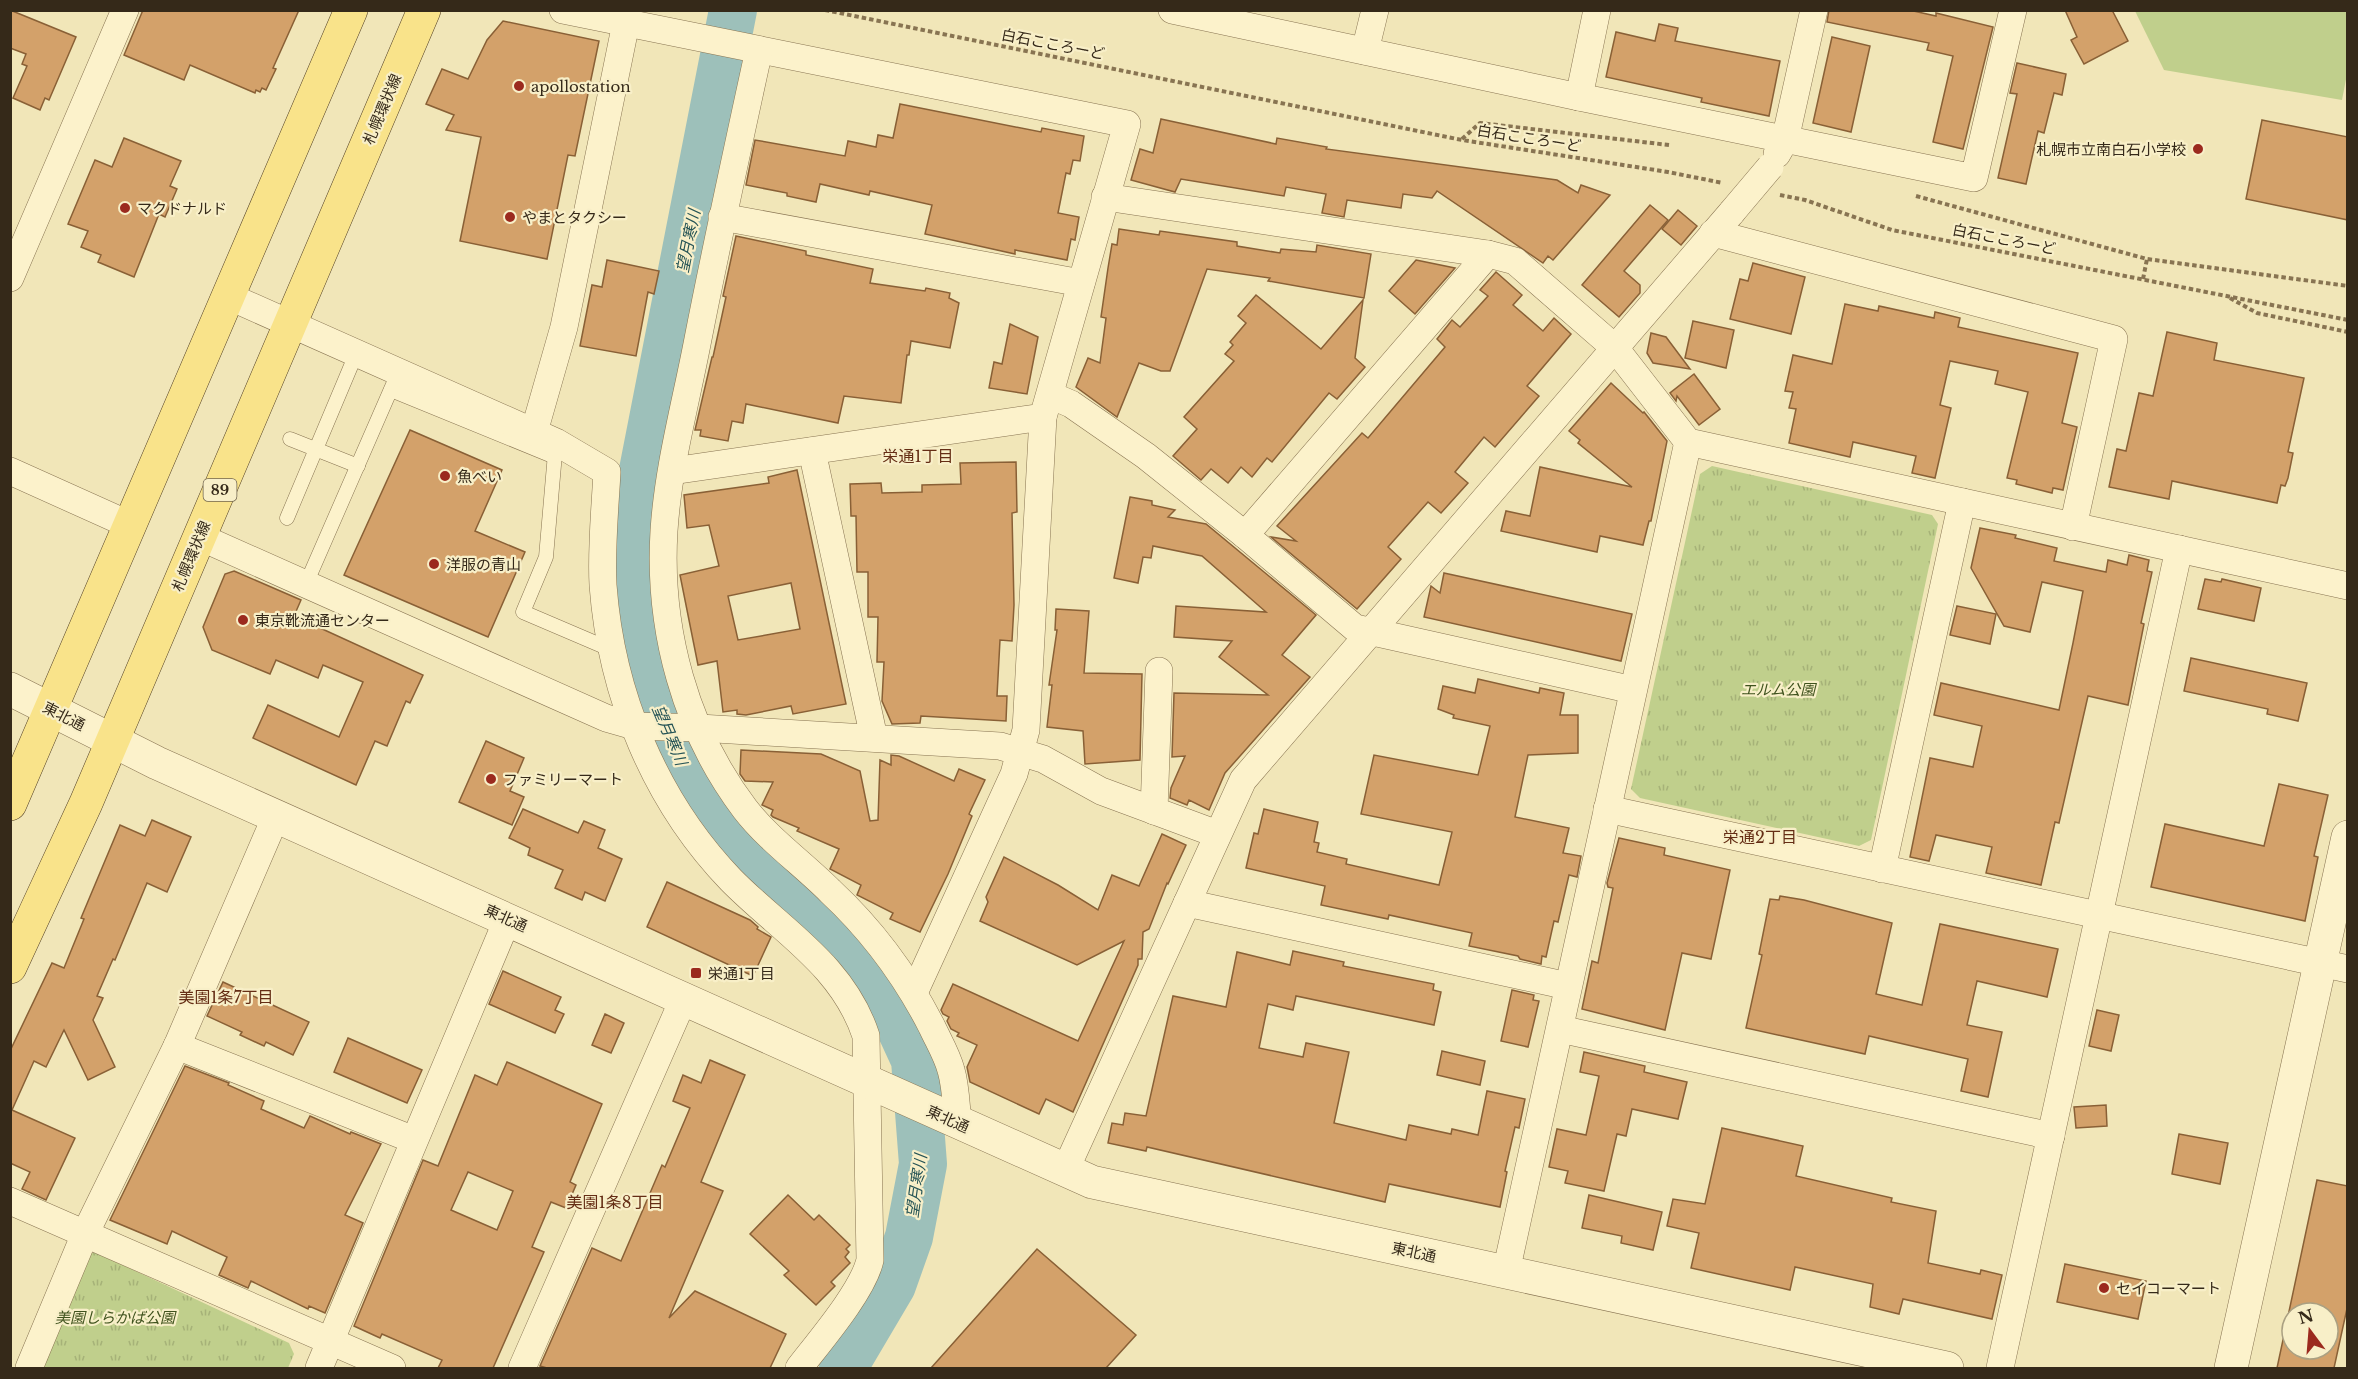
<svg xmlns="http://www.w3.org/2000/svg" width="2358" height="1379" font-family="'Libre Baskerville','Noto Sans JP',serif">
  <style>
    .park { fill: url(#park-tufts) }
    .pitch { fill: #c0cf8c }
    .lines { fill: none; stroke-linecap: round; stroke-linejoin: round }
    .river { stroke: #9dc0ba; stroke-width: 48 }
    .building { fill: #d3a16a; stroke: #896036; stroke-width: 1.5; fill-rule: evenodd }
    .service-casing { stroke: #887452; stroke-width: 15 }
    .minor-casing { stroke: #887452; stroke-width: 28 }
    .tertiary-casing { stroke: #887452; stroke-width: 34 }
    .primary-casing { stroke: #544127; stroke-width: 34 }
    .path { stroke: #887452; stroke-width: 4; stroke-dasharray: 4.5 3; stroke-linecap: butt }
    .service { stroke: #fcf2cb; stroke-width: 14 }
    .minor { stroke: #fcf2cb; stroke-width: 27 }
    .tertiary { stroke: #fcf2cb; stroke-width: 33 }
    .primary { stroke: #f9e38a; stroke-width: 33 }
    .minor-bridge-casing { stroke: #887452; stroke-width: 28; stroke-linecap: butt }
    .minor-bridge { stroke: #fcf2cb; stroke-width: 27 }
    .poi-dot { fill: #9b2a1e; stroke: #f8efc8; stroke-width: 2 }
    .labels { text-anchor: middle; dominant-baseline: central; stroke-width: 4.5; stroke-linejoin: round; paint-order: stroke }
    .shield { fill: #f8efc8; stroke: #70644e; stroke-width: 1.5 }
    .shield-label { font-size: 14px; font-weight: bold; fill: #352919 }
    .street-label { font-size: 15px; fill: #352919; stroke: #f8efc8 }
    .poi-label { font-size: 15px; fill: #352919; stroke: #f8efc8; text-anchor: start }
    .park-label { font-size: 15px; font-style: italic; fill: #40531e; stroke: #f8efc8 }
    .water-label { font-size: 16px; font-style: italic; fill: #265456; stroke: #f8efc8 }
    .neighbourhood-label { font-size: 16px; fill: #652e15; stroke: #f8efc8 }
  </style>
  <defs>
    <pattern id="park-tufts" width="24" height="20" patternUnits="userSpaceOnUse" patternTransform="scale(1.5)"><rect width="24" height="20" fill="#c0cf8c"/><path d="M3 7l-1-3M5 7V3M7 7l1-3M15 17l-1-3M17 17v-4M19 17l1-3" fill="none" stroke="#a6b278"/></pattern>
  </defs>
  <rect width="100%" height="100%" fill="#f1e6b8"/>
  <g class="park">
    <polygon points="1712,466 1932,515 1938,524 1871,840 1859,846 1640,798 1631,789 1700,474"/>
    <polygon points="95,1252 289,1343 294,1354 288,1368 35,1368 85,1255"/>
  </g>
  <polygon class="pitch" points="2135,11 2347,11 2347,74 2342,100 2164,70"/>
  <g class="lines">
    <polyline class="river" points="733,10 637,501 634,549 634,601 640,647 657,708 672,746 706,805 750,855 832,928 872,977 892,1010 915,1060 923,1164 909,1237 892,1285 843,1368"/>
  </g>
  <g class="building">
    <polygon points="10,10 76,37 49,100 45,98 40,110 13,98 27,66 22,64 26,54 10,48"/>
    <polygon points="143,10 299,10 273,68 276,69 266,90 262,88 260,92 256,90 255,93 190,65 184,80 124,55"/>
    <polygon points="1829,10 1909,10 1936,16 1936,13 1993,27 1963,149 1933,142 1953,56 1927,50 1929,43 1827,22"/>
    <polygon points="2065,10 2112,10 2128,41 2084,64 2071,40 2077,37"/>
    <polygon points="503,21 599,41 575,156 568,155 547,259 460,241 481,137 446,130 454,115 426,104 442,69 468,79 487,40"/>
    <polygon points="1659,24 1678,28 1675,41 1780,61 1769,116 1701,102 1702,98 1606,77 1616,32 1655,41"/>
    <polygon points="1832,37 1870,46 1851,132 1813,123"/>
    <polygon points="2017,63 2066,74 2062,95 2054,93 2044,133 2038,131 2026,184 1998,178 2017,94 2010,93"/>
    <polygon points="900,104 1041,132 1042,128 1084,136 1080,161 1073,160 1070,174 1066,173 1058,213 1079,217 1075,240 1071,239 1067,260 1015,250 1015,254 925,234 932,205 870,191 869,195 820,184 816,202 787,196 787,193 746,185 755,140 845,156 848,141 876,147 878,135 893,138"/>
    <polygon points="1161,119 1276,144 1277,138 1327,147 1326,149 1557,180 1578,193 1581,185 1610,195 1553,260 1548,256 1543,263 1437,191 1432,198 1403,194 1401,208 1347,200 1344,217 1322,213 1326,194 1286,187 1284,196 1181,179 1175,192 1131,180 1140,149 1153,153"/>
    <polygon points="2262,120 2348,137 2348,220 2246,199"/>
    <polygon points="124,138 181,161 170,186 177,189 165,217 159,214 134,277 98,262 101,255 81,247 88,231 68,224 95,160 112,167"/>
    <polygon points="1650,205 1668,220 1624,271 1640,285 1640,293 1619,317 1582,285"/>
    <polygon points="1678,210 1697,226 1681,245 1662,229"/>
    <polygon points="1119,229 1159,235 1160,231 1237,242 1237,246 1280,253 1281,249 1316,252 1317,245 1371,254 1364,298 1268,281 1270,278 1207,269 1170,371 1161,371 1139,363 1117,417 1076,387 1088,358 1100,363 1106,318 1101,317 1108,268 1112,244 1117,245"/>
    <polygon points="736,236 806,251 806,255 873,269 870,283 925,291 926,288 950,293 949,298 959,303 950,348 911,341 909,355 907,355 901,403 844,396 838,423 746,404 743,423 732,421 728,441 700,436 701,430 695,430 712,357 713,357 726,297 723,296"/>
    <polygon points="607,260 659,271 654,294 648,292 636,356 580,346 592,285 602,287"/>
    <polygon points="1416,260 1455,268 1415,314 1389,291"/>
    <polygon points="1753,263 1805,277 1791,334 1730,319 1740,279 1748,281"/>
    <polygon points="1496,272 1522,295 1513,305 1543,331 1554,318 1571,334 1527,386 1539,396 1495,447 1484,437 1455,472 1468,483 1441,513 1428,502 1388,547 1401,559 1357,609 1271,537 1296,541 1277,526 1362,433 1368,438 1445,347 1437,339 1452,320 1460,327 1488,296 1480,290"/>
    <polygon points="1256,295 1321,349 1363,300 1355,358 1365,367 1337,399 1329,393 1272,462 1267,458 1252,477 1241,467 1228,483 1211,469 1201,480 1173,456 1197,429 1184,417 1234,361 1225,354 1233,345 1230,342 1246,323 1238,316"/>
    <polygon points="1845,304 1878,311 1879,306 1934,318 1935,312 1960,318 1958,327 2078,353 2062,423 2077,427 2063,490 2053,488 2052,493 2016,484 2017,480 2007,478 2028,392 1995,384 1998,371 1950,361 1940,405 1951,408 1935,478 1912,473 1916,456 1853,442 1850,457 1789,443 1796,409 1789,408 1793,392 1785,391 1793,355 1832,364"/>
    <polygon points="1693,321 1734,330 1726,368 1685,358"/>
    <polygon points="1010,324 1038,337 1027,394 989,388 994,362 1002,364"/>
    <polygon points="2167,332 2217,343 2214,360 2304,378 2288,452 2293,453 2288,478 2285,486 2281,485 2277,503 2172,481 2169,499 2109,487 2117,449 2126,451 2139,393 2153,396"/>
    <polygon points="1651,333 1666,337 1690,369 1653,363 1647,353"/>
    <polygon points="1694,374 1720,409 1699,425 1677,396 1676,401 1670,393"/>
    <polygon points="1611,383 1643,413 1644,412 1667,441 1651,521 1649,521 1643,545 1600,536 1597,552 1501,531 1506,511 1530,516 1540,467 1632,487 1578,443 1580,440 1569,431"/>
    <polygon points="410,430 502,470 475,531 525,552 488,637 344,575"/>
    <polygon points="1016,462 1017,512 1012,513 1014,605 1012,641 1000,640 997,696 1007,696 1006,721 921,716 920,723 892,724 882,701 884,662 877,662 878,617 868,617 868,572 857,572 856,516 851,516 850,484 881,483 882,493 922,492 922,485 961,484 960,463"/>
    <path d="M797,470l49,234 -53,10 -2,-8 -45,9 -9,-1v-4l-14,2 -6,-51 -19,4 -18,-90 39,-9 -10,-41 -22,3 -3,-33 85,-12 -1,-6zM791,583l9,46 -62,11 -10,-44z"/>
    <polygon points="1130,497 1152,501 1152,505 1175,510 1168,517 1206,524 1316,615 1282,655 1310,677 1225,773 1209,810 1189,800 1187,805 1170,798 1171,788 1185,756 1172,757 1174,693 1268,695 1219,657 1232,641 1174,637 1176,606 1266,612 1202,556 1153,546 1151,558 1143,557 1138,583 1114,578"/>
    <polygon points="1980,528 2016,535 2015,538 2057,548 2054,561 2106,572 2108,560 2127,565 2129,555 2149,560 2147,571 2152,572 2141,623 2144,624 2128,705 2088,696 2059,823 2055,822 2041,885 1986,873 1992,847 1936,835 1929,861 1910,857 1930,758 1973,767 1982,726 1934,715 1941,683 2059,710 2073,643 2083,591 2042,582 2030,632 2004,626 1971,568"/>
    <polygon points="234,571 301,600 294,616 423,675 410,703 406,701 387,746 375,741 356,785 253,738 268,705 339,737 363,682 323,665 318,678 276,660 270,674 212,650 203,627 225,574"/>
    <polygon points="1444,573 1632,614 1621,661 1424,617 1431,586 1440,593"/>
    <polygon points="2205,579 2221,582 2222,579 2261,588 2254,621 2198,609"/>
    <polygon points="1957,606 1996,614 1990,644 1950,635"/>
    <polygon points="1056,609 1089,611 1084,673 1142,674 1140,760 1085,764 1083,731 1047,727 1052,685 1049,685 1057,630 1055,630"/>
    <polygon points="2191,658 2307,683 2298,721 2267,714 2268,709 2184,691"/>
    <polygon points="1478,679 1539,693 1540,688 1564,693 1560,715 1578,715 1578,753 1528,755 1515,817 1569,828 1563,853 1581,856 1577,877 1569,875 1558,922 1554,921 1546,957 1542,956 1541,964 1520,959 1518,956 1469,946 1472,933 1389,915 1388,919 1321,905 1325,886 1246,868 1254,833 1258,834 1264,809 1318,822 1314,842 1319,843 1317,852 1347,859 1346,864 1439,885 1452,832 1361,814 1374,755 1478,775 1490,726 1453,718 1454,715 1438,709 1443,686 1475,693"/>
    <polygon points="486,741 524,758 510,791 524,797 512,825 459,802"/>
    <polygon points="741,750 821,754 860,771 870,821 878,820 880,760 891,765 891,755 899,756 954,781 959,769 985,780 969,814 972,816 948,874 920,932 890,919 893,913 857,895 861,885 830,869 839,849 797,831 799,828 773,817 771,815 773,810 762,805 773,782 745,781 740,774"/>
    <polygon points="2279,784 2328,795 2314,856 2318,857 2305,921 2151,887 2165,824 2264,846"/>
    <polygon points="523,809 578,833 584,821 605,830 598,848 622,859 605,901 585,892 582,900 555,888 563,870 528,855 530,848 509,838"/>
    <polygon points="152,820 191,837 167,892 147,883 115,960 113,959 97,996 103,998 93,1020 115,1067 88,1080 64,1030 46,1067 34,1061 12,1110 75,1138 46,1200 22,1189 30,1172 10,1163 10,1051 52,963 64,968 84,919 81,918 120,825 145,836"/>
    <polygon points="1162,834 1186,845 1168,884 1167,883 1149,929 1143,932 1142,959 1138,959 1138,965 1073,1112 1046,1099 1039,1114 970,1082 967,1067 977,1045 957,1036 959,1033 951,1029 947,1021 949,1017 943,1014 941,1010 953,984 1078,1041 1124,941 1077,965 980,921 988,902 986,897 1004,857 1058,885 1098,910 1112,875 1139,886"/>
    <polygon points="1619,838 1665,848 1664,855 1730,870 1711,959 1682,953 1665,1030 1582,1009 1592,961 1598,963 1613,888 1608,887 1607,883"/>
    <polygon points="667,882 750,920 758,927 757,929 771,937 753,976 647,927"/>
    <polygon points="1780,896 1804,900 1892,923 1876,994 1922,1005 1940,924 2058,949 2047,997 1977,981 1967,1025 2002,1032 1988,1097 1961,1091 1968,1059 1869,1036 1865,1054 1746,1028 1762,955 1759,954 1770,899 1779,900"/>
    <polygon points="1293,951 1344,962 1343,966 1434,984 1433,990 1441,992 1434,1025 1296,996 1293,1010 1268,1004 1259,1048 1303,1057 1306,1043 1349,1052 1334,1123 1406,1140 1409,1125 1451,1134 1452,1129 1478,1135 1487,1091 1525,1099 1519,1128 1515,1127 1505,1171 1507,1172 1500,1207 1389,1184 1385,1202 1147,1147 1146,1151 1108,1143 1112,1123 1123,1125 1125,1113 1146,1116 1173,996 1226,1007 1237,952 1290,965"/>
    <polygon points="503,971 561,997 555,1010 564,1014 555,1033 489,1004"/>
    <polygon points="223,982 309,1022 293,1055 266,1042 264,1046 240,1035 242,1032 207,1016"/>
    <polygon points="1512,990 1534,995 1533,1000 1539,1001 1528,1047 1501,1041"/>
    <polygon points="2097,1010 2119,1015 2111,1051 2089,1046"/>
    <polygon points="605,1014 624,1023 611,1053 592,1045"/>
    <polygon points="348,1038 422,1070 407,1103 334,1072"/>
    <polygon points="1442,1051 1485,1061 1480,1085 1437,1075"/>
    <polygon points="1584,1052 1645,1066 1644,1072 1687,1082 1678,1119 1632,1109 1626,1136 1617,1134 1604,1191 1565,1183 1568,1171 1549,1167 1557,1129 1586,1135 1599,1076 1580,1072"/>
    <polygon points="710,1060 745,1075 701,1182 723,1191 669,1318 695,1291 786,1334 770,1368 547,1368 540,1366 592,1248 621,1261 662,1165 665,1167 690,1108 673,1101 683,1075 701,1083"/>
    <path d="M507,1062l95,42 -32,78 6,3 -10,23 -15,-6 -19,45 12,5 -51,116h-55l4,-8 -60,-26 -2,4 -26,-12 69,-166 15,6 37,-91 22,10zM468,1172l45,19 -16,39 -46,-20z"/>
    <polygon points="185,1066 229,1083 228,1085 264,1101 261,1109 304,1128 310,1116 350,1134 351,1132 381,1144 345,1215 363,1223 325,1313 309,1306 308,1309 251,1281 248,1288 219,1275 227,1257 172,1231 167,1244 110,1220"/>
    <polygon points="2106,1105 2107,1126 2076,1128 2074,1107"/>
    <polygon points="1722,1128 1803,1146 1796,1176 1892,1198 1891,1202 1936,1211 1928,1263 1980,1274 1981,1270 2002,1275 1992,1319 1903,1299 1899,1314 1870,1307 1873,1284 1795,1267 1790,1290 1691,1268 1699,1233 1667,1226 1673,1199 1705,1204"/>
    <polygon points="2179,1134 2228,1143 2220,1184 2172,1174"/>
    <path d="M2317,1180l31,6v118l-14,64h-57zM2292,1313h36v36h-36z"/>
    <polygon points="788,1195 814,1220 819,1215 850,1245 846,1249 849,1252 845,1257 850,1263 831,1282 835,1286 816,1305 784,1275 789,1271 750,1234"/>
    <polygon points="1589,1195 1662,1212 1653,1250 1621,1243 1622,1236 1582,1228"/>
    <polygon points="1037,1249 1136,1335 1106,1368 931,1368"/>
    <polygon points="2065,1264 2146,1281 2138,1319 2057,1302"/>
  </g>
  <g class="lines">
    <g class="service-casing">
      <g id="service">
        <polyline points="391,390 555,457"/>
        <polyline points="290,439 358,466"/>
        <polyline points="556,442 546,557 523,612 612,650"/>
        <polyline points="287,518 356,354"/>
        <polyline points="306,584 398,373"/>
      </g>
    </g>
    <g class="minor-casing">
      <g id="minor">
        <polyline points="563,10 1127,124 1043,417 1026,730 1014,774 914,993"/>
        <polyline points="1172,10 1579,97 1974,178 2013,10"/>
        <path d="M759,50c-21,96 -42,192 -61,289 -12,63 -30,128 -34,192 -6,98 21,199 81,278 24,31 57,54 85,82 42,39 76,85 102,136 7,15 15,28 19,43 5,17 5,36 7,53"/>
        <polyline points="1365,51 1375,10"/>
        <polyline points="1579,97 1597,10"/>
        <polyline points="1777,154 1785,140 1814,10"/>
        <polyline points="1105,197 1488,254 1245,535"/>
        <polyline points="722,217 1081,283"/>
        <polyline points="1713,233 2114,339 2073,527"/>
        <polyline points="1488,254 1515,261 1615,348 1688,442 2348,586"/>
        <polyline points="10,278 125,10"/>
        <path d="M228,296l328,146 51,30c-2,37 -6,76 -4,113 8,109 52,216 128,295 49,50 112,85 135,156l4,224c-7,31 -51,82 -71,108"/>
        <polyline points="1050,395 1071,404 1146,456 1245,535 1355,628 1633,690"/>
        <polyline points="534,432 564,327 626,23"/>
        <polyline points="812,451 874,738"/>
        <polyline points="10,471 130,525"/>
        <polyline points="672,471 1043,417"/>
        <polyline points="200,537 606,718 634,726 699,728 1000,746 1043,759 1101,791 1217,834"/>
        <polyline points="1607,809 2348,969"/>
        <polyline points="1154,811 1159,671"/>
        <polyline points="1882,869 1962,502"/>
        <polyline points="1187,903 1568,986"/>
        <polyline points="1560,1029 2051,1136"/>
        <polyline points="177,1046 414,1140"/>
        <polyline points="1065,1171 1243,780 1732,212"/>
        <polyline points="10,1201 392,1368"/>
        <polyline points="1506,1272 1688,442"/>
        <polyline points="29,1368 85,1234 177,1046 276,816"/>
        <polyline points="319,1368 508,918"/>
        <polyline points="522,1368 683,1000"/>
        <polyline points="2000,1368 2179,549"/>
      </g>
    </g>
    <g class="tertiary-casing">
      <g id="tertiary">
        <polyline points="10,689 157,763 1092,1182 1947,1368"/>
        <polyline points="2231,1368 2348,837"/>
      </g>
    </g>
    <g class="primary-casing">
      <g id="primary">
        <polyline points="10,804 351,10"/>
        <polyline points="10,967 86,803 424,10"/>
      </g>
    </g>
    <g class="path">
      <polyline points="825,10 1462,140 1668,172 1723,183"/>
      <polyline points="1462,139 1480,123 1669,145"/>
      <polyline points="1780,195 1805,200 1892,230 2348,320"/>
      <polyline points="1916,196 2147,259 2348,286"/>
      <polyline points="2143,279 2147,259"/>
      <polyline points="2230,298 2257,313 2348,332"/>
    </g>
    <use href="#service" class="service"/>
    <use href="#minor" class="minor"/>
    <use href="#tertiary" class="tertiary"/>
    <use href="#primary" class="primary"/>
    <g class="minor-bridge-casing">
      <polyline id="minor-bridge" points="1732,212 1770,167"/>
    </g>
    <use href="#minor-bridge" class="minor-bridge"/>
  </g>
  <g class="poi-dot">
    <circle cx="519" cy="86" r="6"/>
    <circle cx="2198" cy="149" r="6"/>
    <circle cx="125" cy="208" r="6"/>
    <circle cx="510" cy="217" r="6"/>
    <circle cx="445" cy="476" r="6"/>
    <circle cx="434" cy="564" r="6"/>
    <circle cx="243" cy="620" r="6"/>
    <circle cx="491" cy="779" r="6"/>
    <rect x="690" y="967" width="12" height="12" rx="3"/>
    <circle cx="2104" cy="1288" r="6"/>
  </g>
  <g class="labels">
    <rect class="shield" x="203.5" y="479" width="33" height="22" rx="4.5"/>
    <g class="shield-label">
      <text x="220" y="490">89</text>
    </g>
    <g class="street-label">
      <text transform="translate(1053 44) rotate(11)">白石こころーど</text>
      <text transform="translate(382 109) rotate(-67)">札幌環状線</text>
      <text transform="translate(1529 138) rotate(9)">白石こころーど</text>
      <text transform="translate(2004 239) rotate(11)">白石こころーど</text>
      <text transform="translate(191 556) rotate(-67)">札幌環状線</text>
      <text transform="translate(64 716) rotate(27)">東北通</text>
      <text transform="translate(506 918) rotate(24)">東北通</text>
      <text transform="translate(948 1119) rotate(24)">東北通</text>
      <text transform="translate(1414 1252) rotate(12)">東北通</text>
    </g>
    <g class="poi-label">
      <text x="531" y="86">apollostation</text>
      <text x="2186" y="149" text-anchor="end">札幌市立南白石小学校</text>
      <text x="137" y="208">マクドナルド</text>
      <text x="522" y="217">やまとタクシー</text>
      <text x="457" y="476">魚べい</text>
      <text x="446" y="564">洋服の青山</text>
      <text x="255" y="620">東京靴流通センター</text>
      <text x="503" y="779">ファミリーマート</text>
      <text x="708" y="973">栄通1丁目</text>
      <text x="2116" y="1288">セイコーマート</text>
    </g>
    <g class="park-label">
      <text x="1778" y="689">エルム公園</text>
      <text x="115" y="1317">美園しらかば公園</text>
    </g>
    <g class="water-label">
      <text transform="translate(688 241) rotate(-79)">望月寒川</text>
      <text transform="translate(670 735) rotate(67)">望月寒川</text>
      <text transform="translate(916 1186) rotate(-82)">望月寒川</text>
    </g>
    <g class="neighbourhood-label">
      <text x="918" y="456">栄通1丁目</text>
      <text x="1760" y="837">栄通2丁目</text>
      <text x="226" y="997">美園1条7丁目</text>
      <text x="615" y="1202">美園1条8丁目</text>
    </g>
  </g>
  <rect width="2358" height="1379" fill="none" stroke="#352919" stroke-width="24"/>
  <g transform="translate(2310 1331) rotate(344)"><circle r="28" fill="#f8efc8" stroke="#aaa082" stroke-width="1.5"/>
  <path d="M0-4.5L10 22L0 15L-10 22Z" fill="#9b2a1e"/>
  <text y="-9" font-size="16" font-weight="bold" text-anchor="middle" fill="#352919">N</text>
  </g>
</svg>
